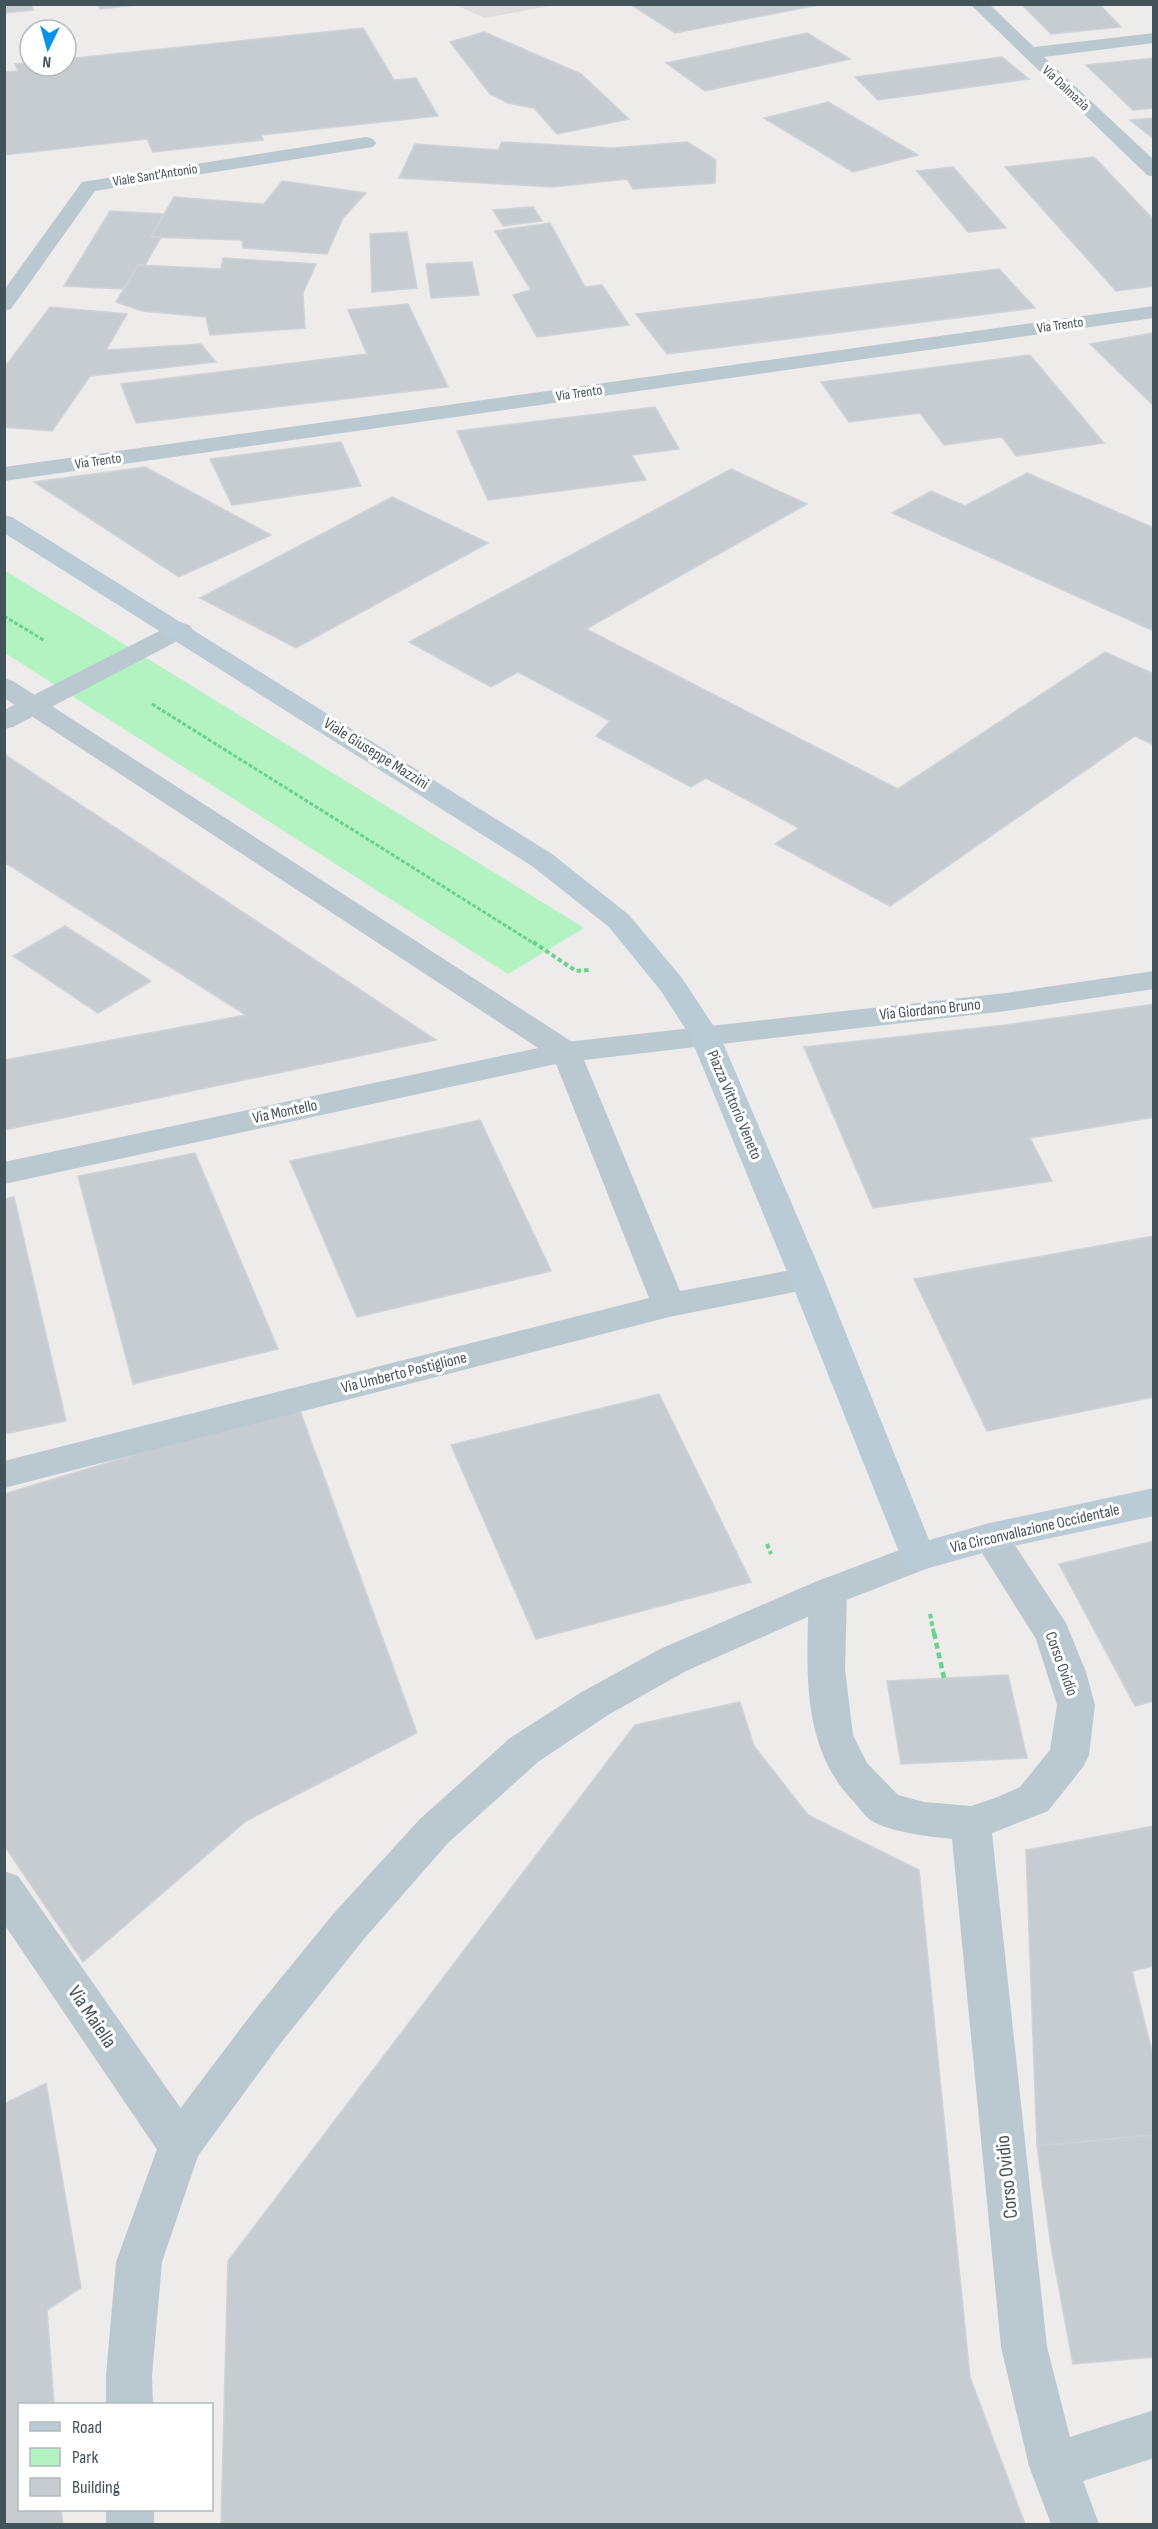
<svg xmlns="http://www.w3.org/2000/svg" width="1158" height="2529" font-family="'Sofia Sans Condensed',sans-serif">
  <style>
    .education { fill: #e0dcdd }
    .green { fill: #b3f2c1 }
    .building { fill: #c7ccd1; stroke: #ced3d8; stroke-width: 1.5 }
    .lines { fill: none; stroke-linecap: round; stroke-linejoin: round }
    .path-far2 { stroke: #68d38c; stroke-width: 3; stroke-dasharray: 4 2; stroke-linecap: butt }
    .path-far1 { stroke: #68d38c; stroke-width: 4; stroke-dasharray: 4.5 3; stroke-linecap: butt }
    .path { stroke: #68d38c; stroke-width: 4.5; stroke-dasharray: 6 4; stroke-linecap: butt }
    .service { fill: #bac9d0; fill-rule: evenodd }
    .minor { fill: #bac9d0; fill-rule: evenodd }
    .tertiary { fill: #bac9d0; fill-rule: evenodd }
    .secondary { fill: #b9cbd4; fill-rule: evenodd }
    .labels { text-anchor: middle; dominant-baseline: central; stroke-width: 6; stroke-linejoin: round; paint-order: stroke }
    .far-street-label { font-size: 14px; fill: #42535a; stroke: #fff }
    .street-label { font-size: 16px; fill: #42535a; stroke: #fff }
    .near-street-label { font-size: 20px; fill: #42535a; stroke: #fff }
  </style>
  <rect width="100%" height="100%" fill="#eeebeb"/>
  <polygon class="education" points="456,5 555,5 485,18"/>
  <polygon class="green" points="4,570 584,928 508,974 5,653"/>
  <g class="building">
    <polygon points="4,4 31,4 33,10 4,13"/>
    <polygon points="98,4 145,4 100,9"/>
    <polygon points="630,4 823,4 675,33"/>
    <polygon points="1021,4 1099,4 1121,27 1051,34"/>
    <polygon points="363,28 394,80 416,78 438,116 261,135 263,140 153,152 147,139 4,155 4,72 18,71 15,64 30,63 30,66 66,66 66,59"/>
    <polygon points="484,32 581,74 629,119 557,134 534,108 508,103 490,94 450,42"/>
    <polygon points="807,33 850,59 705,91 666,63"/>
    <polygon points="1002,57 1029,79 878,100 855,77"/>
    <polygon points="1154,58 1154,108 1133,110 1086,65"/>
    <polygon points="828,102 918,155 853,172 764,118"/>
    <polygon points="1154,118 1154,139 1130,120"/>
    <polygon points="502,142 613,148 687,142 716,160 715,183 633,189 627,179 553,187 399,178 415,144 498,150"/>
    <polygon points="1094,157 1154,220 1154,286 1116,291 1005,167"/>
    <polygon points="953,167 1006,228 968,232 917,171"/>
    <polygon points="282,181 366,193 343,218 327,254 243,248 242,240 151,237 174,197 264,204"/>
    <polygon points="533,207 542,221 503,226 493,210"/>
    <polygon points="110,211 164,214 151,237 161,237 145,265 138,265 124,289 64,286"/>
    <polygon points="550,223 585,287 602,285 629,325 537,337 513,295 531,290 495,231"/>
    <polygon points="407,232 417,288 372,292 370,234"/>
    <polygon points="223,258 316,264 303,293 305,328 210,335 206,317 142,311 116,302 138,265 221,269"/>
    <polygon points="472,262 479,295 431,298 426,264"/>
    <polygon points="999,269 1035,308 667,354 636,314"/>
    <polygon points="408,304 448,387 136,423 121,384 367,354 348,310"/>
    <polygon points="50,307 127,314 106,350 201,344 216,362 90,376 52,431 4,427 4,368"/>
    <polygon points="1154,333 1154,406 1090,344"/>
    <polygon points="1030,355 1104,443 1016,456 1002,437 944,445 920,413 849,422 821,382"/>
    <polygon points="655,407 679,449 632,455 646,480 488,500 457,431"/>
    <polygon points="341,442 361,486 232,505 210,459"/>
    <polygon points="145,467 271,535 179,577 34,482"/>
    <polygon points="731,469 807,504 586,629 898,789 1105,652 1154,674 1154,745 1135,736 890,906 775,844 799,828 706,778 691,787 596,736 610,721 518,672 491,687 409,642"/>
    <polygon points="1027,473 1154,528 1154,631 892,513 931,491 965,506"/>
    <polygon points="392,497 488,543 296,648 200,598"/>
    <polygon points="4,754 436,1040 4,1130 4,1060 246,1015 4,862"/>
    <polygon points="65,926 151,981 98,1013 13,956"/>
    <polygon points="1154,1004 1154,1117 1030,1138 1052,1181 873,1208 804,1047 1006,1025"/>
    <polygon points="480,1120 551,1271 357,1317 290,1161"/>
    <polygon points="195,1153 278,1349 133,1384 78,1176"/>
    <polygon points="14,1197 66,1421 4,1434 4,1199"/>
    <polygon points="1154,1236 1154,1397 987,1431 914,1279"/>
    <polygon points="659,1394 751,1582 536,1639 451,1445"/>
    <polygon points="298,1405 417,1733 246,1821 83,1962 4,1845 4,1494"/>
    <polygon points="1154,1541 1154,1701 1135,1706 1059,1564"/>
    <polygon points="1008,1675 1027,1758 901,1764 887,1681"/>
    <polygon points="740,1702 754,1746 808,1815 919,1870 970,2377 1025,2524 221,2524 228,2261 635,1725"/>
    <polygon points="1154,1826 1154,1966 1132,1971 1154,2060 1154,2135 1037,2146 1026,1850"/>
    <polygon points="46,2083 81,2288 47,2310 54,2404 20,2404 20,2510 61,2510 63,2524 4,2524 4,2104"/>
    <polygon points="1154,2135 1154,2357 1073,2364 1051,2246 1037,2146"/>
  </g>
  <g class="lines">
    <g class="path-far2">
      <polyline points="4,616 45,641"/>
      <polyline points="152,704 535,944"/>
    </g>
    <g class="path-far1">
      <polyline points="533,942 576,971 589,970"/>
      <polyline points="767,1544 771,1554"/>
      <polyline points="930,1614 934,1634"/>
    </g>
    <polyline class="path" points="934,1633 944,1678"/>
    <polygon class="service" points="4,678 13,681 577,1045 581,1052 577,1059 566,1062 555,1059 4,698"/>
    <g class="minor">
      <polygon points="970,4 989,4 1034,47 1154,33 1154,43 1044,57 1154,160 1154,177 1147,175"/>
      <polygon points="366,137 373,139 376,143 373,147 95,191 11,309 4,311 4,290 82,182"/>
      <polygon points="180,622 189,625 193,630 189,635 13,727 4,729 4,710 171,625"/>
      <polygon points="1154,971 1154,989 1006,1011 584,1060 680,1291 807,1267 819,1271 824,1279 819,1287 669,1317 4,1488 4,1461 649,1298 556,1064 4,1184 4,1162 566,1042 1006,993"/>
      <path d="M990,1523l13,4 63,96 20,49 9,33 -6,50 -6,12 -35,44 -56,22 55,514 23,90 84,-27v48l-71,23 16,43h-48l-22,-58 -28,-119 -49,-508c-20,-2 -62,-7 -80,-18 -7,-4 -13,-14 -19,-20 -54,-56 -46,-138 -44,-209l6,-10 13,-5 13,5 6,10 -2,77 8,66 14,28 31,32 26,7 47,4 24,-8 25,-11 30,-37 7,-45 -21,-66 -64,-102 5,-10z"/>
      <polygon points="4,1871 18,1876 196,2130 202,2145 196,2160 180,2166 164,2160 4,1924"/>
    </g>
    <g class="tertiary">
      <polygon points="1154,306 1154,318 4,481 4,467"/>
      <polygon points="918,1543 931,1547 936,1557 931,1567 841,1602 686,1671 608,1715 538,1762 448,1843 364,1939 280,2044 198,2156 162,2262 152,2376 153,2404 106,2404 106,2376 116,2262 164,2130 250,2016 334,1913 420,1819 510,1738 580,1693 660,1649 815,1582"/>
      <rect x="106" y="2510" width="48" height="14"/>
    </g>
    <polygon class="secondary" points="4,515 12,517 552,854 629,915 682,978 720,1036 824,1279 929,1540 990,1523 1154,1488 1154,1516 990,1551 918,1571 905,1567 790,1279 690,1036 661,991 609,927 532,866 4,533"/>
  </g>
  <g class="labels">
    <g class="far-street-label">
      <text transform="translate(1066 88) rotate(43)">Via Dalmazia</text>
      <text transform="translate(155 175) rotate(-9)">Viale Sant'Antonio</text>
      <text transform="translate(1060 325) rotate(-8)">Via Trento</text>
      <text transform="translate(579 393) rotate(-8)">Via Trento</text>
      <text transform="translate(98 461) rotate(-8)">Via Trento</text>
    </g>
    <g class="street-label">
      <text transform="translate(376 754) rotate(32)">Viale Giuseppe Mazzini</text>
      <text transform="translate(930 1010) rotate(-6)">Via Giordano Bruno</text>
      <text transform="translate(734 1105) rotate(67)">Piazza Vittorio Veneto</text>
      <text transform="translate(285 1112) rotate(-12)">Via Montello</text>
      <text transform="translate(404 1373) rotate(-14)">Via Umberto Postiglione</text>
      <text transform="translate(1035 1529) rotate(-13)">Via Circonvallazione Occidentale</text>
      <text transform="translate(1061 1664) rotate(70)">Corso Ovidio</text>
    </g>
    <g class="near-street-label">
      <text transform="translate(92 2017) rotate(56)">Via Maiella</text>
      <text transform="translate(1007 2177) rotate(-96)">Corso Ovidio</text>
    </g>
  </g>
  <rect width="1158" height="2529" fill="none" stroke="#42535a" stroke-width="12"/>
  <rect x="18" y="2403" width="195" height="108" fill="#ffffff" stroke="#b3babd" stroke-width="1.5"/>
  <rect x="30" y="2422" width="30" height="9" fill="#b9cbd4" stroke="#b3babd" stroke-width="1.5"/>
  <text x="72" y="2433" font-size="18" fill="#42535a">Road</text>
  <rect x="30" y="2448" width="30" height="18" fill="#b3f2c1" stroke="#b3babd" stroke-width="1.5"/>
  <text x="72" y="2463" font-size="18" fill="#42535a">Park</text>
  <rect x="30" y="2478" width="30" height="18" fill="#c7ccd1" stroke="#b3babd" stroke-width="1.5"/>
  <text x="72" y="2493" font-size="18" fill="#42535a">Building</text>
  <g transform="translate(48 48) rotate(185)"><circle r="28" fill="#ffffff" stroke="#b3babd" stroke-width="1.5"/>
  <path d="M0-4.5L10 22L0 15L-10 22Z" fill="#0892eb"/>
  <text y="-9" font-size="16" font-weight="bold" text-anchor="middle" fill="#42535a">N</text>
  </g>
</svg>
